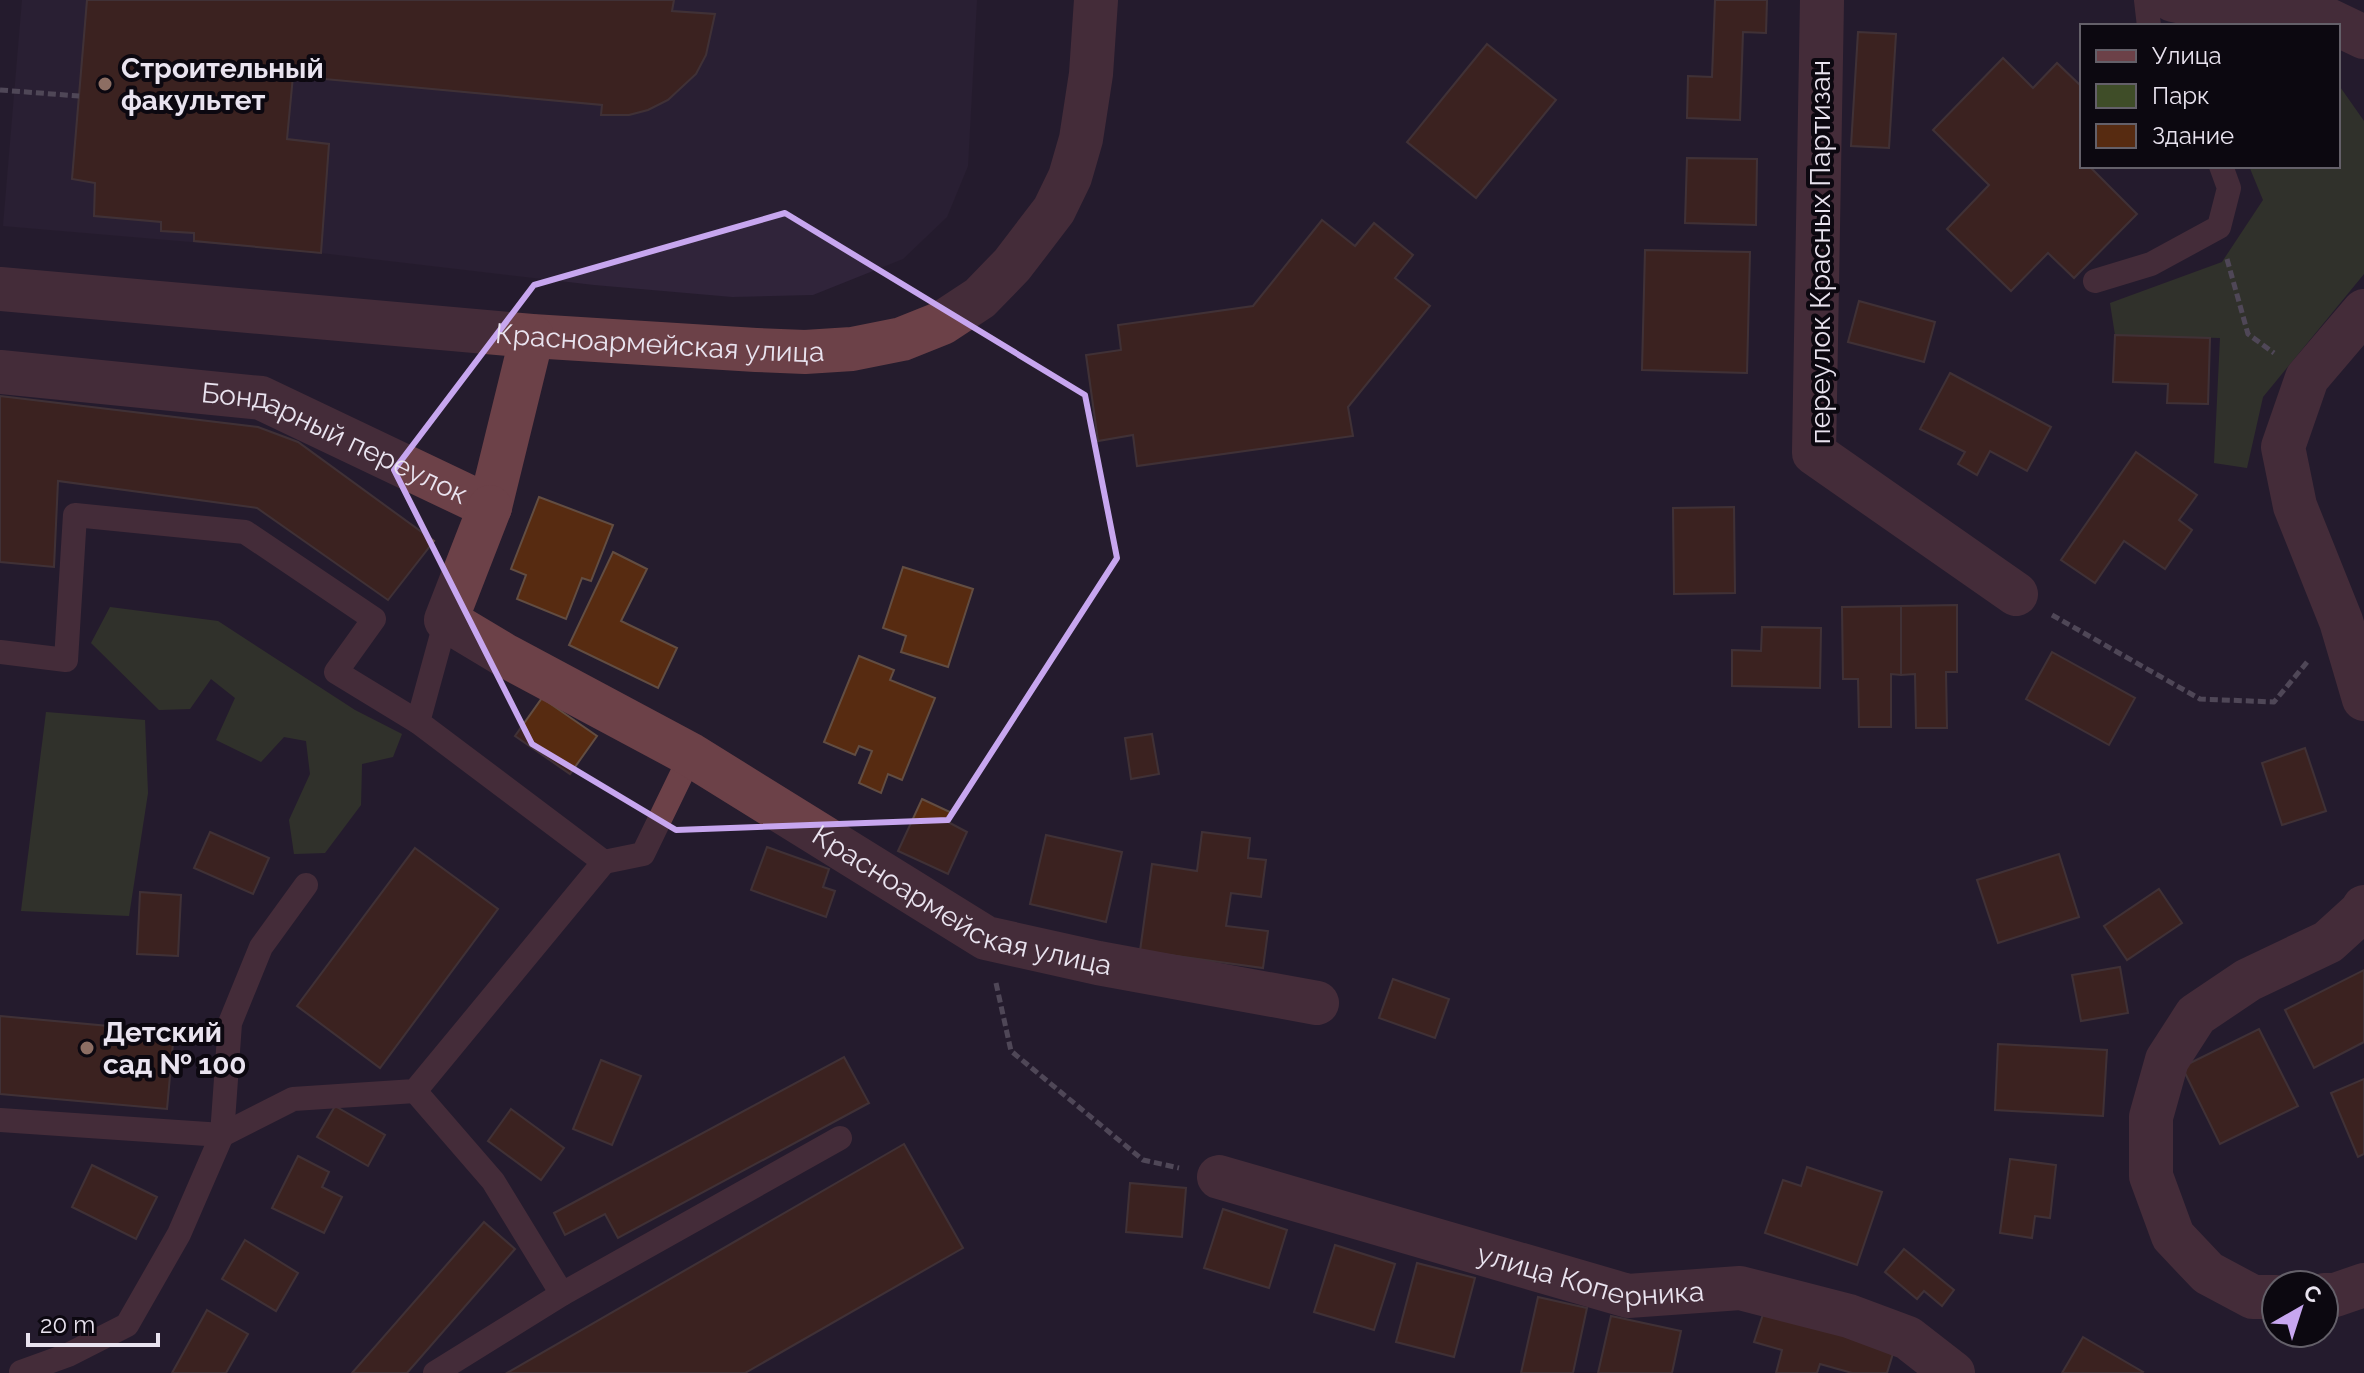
<svg xmlns="http://www.w3.org/2000/svg" width="2364" height="1373" font-family="Raleway,sans-serif">
  <style>
    .built { fill: #30243a }
    .green { fill: #3f4d28 }
    .building { fill: #572b11; stroke: #624d42; stroke-width: 2 }
    .lines { fill: none; stroke-linecap: round; stroke-linejoin: round }
    .path { stroke: #847c8b; stroke-width: 5; stroke-dasharray: 8 4; stroke-linecap: butt }
    .lane { stroke: #6c4148; stroke-width: 24 }
    .street { stroke: #6c4148; stroke-width: 44 }
    .marked { fill: none; stroke: #c7a6ef; stroke-width: 6; stroke-linejoin: round }
    .education-dot { fill: #8d6e63; stroke: #0c0810; stroke-width: 3 }
    .labels { text-anchor: middle; dominant-baseline: central; stroke-width: 8; stroke-linejoin: round; paint-order: stroke }
    .poi-label { font-size: 28px; font-weight: bold; fill: #e9e3ef; stroke: #0c0810; text-anchor: start }
    .street-label { font-size: 28px; fill: #e9e3ef; stroke: #0c0810 }
  </style>
  <rect width="100%" height="100%" fill="#251c2d"/>
  <polygon class="built" points="22,0 977,0 968,166 947,217 903,259 813,295 732,297 594,285 321,253 3,226"/>
  <g class="green">
    <polygon points="2338,84 2364,121 2364,274 2263,397 2247,468 2214,463 2220,338 2115,335 2110,303 2222,262 2263,200 2249,166 2338,166"/>
    <polygon points="110,607 218,621 355,710 402,734 393,757 362,764 361,805 325,853 294,854 289,820 310,774 306,741 284,737 261,762 216,740 235,698 211,679 190,709 159,710 91,643"/>
    <polygon points="46,712 145,720 148,793 129,916 21,911"/>
  </g>
  <g class="building">
    <polygon points="87,0 674,0 672,11 715,14 706,55 696,74 668,100 648,110 629,115 601,115 602,105 293,76 287,139 329,144 321,253 194,241 194,233 161,231 161,222 94,216 95,183 72,179"/>
    <polygon points="1715,0 1767,0 1766,33 1743,32 1740,120 1687,118 1688,76 1712,77"/>
    <polygon points="1858,32 1896,34 1889,148 1851,146"/>
    <polygon points="1487,44 1556,100 1476,198 1407,142"/>
    <polygon points="2003,58 2033,88 2057,63 2082,87 2082,166 2091,166 2090,167 2137,214 2074,278 2048,253 2011,291 1947,229 1989,185 1933,130"/>
    <polygon points="1687,158 1757,159 1756,225 1685,223"/>
    <polygon points="1322,220 1355,246 1374,223 1413,255 1395,278 1430,306 1348,407 1353,436 1137,466 1133,435 1098,441 1086,355 1121,350 1118,325 1253,306"/>
    <polygon points="1645,250 1750,252 1747,373 1642,370"/>
    <polygon points="1859,301 1935,322 1924,362 1848,342"/>
    <polygon points="2115,335 2210,338 2208,404 2167,403 2168,384 2113,382"/>
    <polygon points="1950,373 2051,427 2027,471 1990,451 1977,475 1958,464 1965,452 1920,429"/>
    <polygon points="0,396 258,427 298,442 434,541 388,600 257,508 58,481 54,567 0,562"/>
    <polygon points="2136,452 2197,495 2179,520 2192,530 2165,569 2124,541 2095,583 2061,560"/>
    <polygon points="539,497 613,525 591,581 582,578 566,619 517,599 526,575 511,569"/>
    <polygon points="1734,507 1735,593 1674,594 1673,508"/>
    <polygon points="613,552 647,569 621,621 677,648 658,688 569,645"/>
    <polygon points="903,567 973,589 948,667 901,652 906,636 883,628"/>
    <polygon points="1957,605 1957,672 1946,672 1947,728 1916,728 1915,674 1901,675 1901,606"/>
    <polygon points="1901,606 1901,675 1891,674 1891,727 1859,727 1858,679 1843,679 1842,607"/>
    <polygon points="1762,627 1821,628 1820,688 1732,686 1732,650 1761,651"/>
    <polygon points="2052,652 2135,698 2109,745 2026,699"/>
    <polygon points="859,656 894,670 890,680 935,698 902,780 888,774 881,793 859,783 872,751 859,746 855,755 824,742"/>
    <polygon points="542,698 597,736 570,774 515,736"/>
    <polygon points="1152,734 1159,774 1131,779 1125,738"/>
    <polygon points="2305,748 2326,811 2282,825 2262,763"/>
    <polygon points="922,799 952,813 948,822 967,832 948,874 898,851"/>
    <polygon points="210,832 269,858 253,894 194,868"/>
    <polygon points="1202,832 1250,838 1248,858 1266,860 1261,897 1231,893 1226,926 1268,931 1263,968 1140,951 1152,864 1197,871"/>
    <polygon points="1046,835 1122,852 1106,922 1030,904"/>
    <polygon points="767,847 829,869 823,887 835,891 826,917 751,890"/>
    <polygon points="415,848 498,909 380,1068 297,1006"/>
    <polygon points="2059,854 2079,917 1998,943 1977,880"/>
    <polygon points="2159,889 2182,923 2127,960 2104,926"/>
    <polygon points="140,892 181,895 178,956 137,954"/>
    <polygon points="2120,967 2128,1013 2081,1021 2072,975"/>
    <polygon points="2364,970 2364,1042 2314,1068 2285,1010"/>
    <polygon points="1393,979 1449,999 1435,1038 1379,1018"/>
    <polygon points="0,1016 174,1032 167,1109 0,1094"/>
    <polygon points="2259,1029 2298,1106 2220,1144 2182,1067"/>
    <polygon points="1998,1044 2107,1050 2103,1116 1995,1110"/>
    <polygon points="844,1057 869,1103 618,1238 605,1214 565,1235 554,1213"/>
    <polygon points="601,1060 641,1076 612,1145 573,1129"/>
    <polygon points="2364,1079 2364,1154 2358,1157 2331,1093"/>
    <polygon points="335,1106 385,1135 368,1166 317,1137"/>
    <polygon points="511,1109 564,1148 541,1180 488,1141"/>
    <polygon points="904,1144 963,1248 745,1373 507,1373"/>
    <polygon points="298,1156 329,1172 322,1187 342,1197 324,1233 272,1208"/>
    <polygon points="2010,1159 2056,1165 2050,1218 2035,1216 2032,1238 2000,1233"/>
    <polygon points="92,1165 157,1197 136,1239 72,1207"/>
    <polygon points="1807,1167 1882,1192 1857,1265 1765,1233 1783,1180 1801,1186"/>
    <polygon points="1130,1183 1186,1188 1182,1237 1126,1232"/>
    <polygon points="1223,1209 1287,1230 1269,1288 1204,1268"/>
    <polygon points="484,1222 515,1249 407,1373 352,1373"/>
    <polygon points="245,1240 298,1273 276,1311 222,1279"/>
    <polygon points="1335,1245 1395,1264 1374,1330 1314,1312"/>
    <polygon points="1904,1249 1954,1290 1942,1306 1924,1291 1917,1299 1885,1272"/>
    <polygon points="1417,1263 1475,1278 1454,1357 1396,1342"/>
    <polygon points="1538,1297 1587,1308 1573,1373 1521,1373"/>
    <polygon points="1765,1308 1895,1347 1887,1373 1852,1373 1820,1364 1817,1373 1776,1373 1782,1350 1754,1342"/>
    <polygon points="207,1310 248,1334 226,1373 172,1373"/>
    <polygon points="1611,1316 1681,1331 1672,1373 1598,1373"/>
    <polygon points="2083,1337 2143,1372 2142,1373 2062,1373"/>
  </g>
  <g class="lines">
    <g class="path">
      <polyline points="0,90 79,96"/>
      <polyline points="2227,259 2248,334 2274,353"/>
      <polyline points="2052,615 2200,699 2274,702 2308,661"/>
      <polyline points="996,983 1011,1051 1143,1160 1179,1168"/>
    </g>
    <g class="lane">
      <polyline points="2146,0 2149,26"/>
      <polyline points="2095,281 2151,264 2219,227 2229,188 2221,166"/>
      <polyline points="0,652 66,660 75,515 245,532 374,619 336,672 418,722"/>
      <polyline points="604,862 643,854 691,755"/>
      <polyline points="415,1091 493,1181 562,1294"/>
      <polyline points="0,1120 222,1135 293,1099 415,1091 604,862 418,722 446,620"/>
      <polyline points="21,1372 68,1355 127,1325 179,1234 222,1135 230,1023 261,947 306,885"/>
      <polyline points="435,1373 562,1294 840,1138"/>
    </g>
    <g class="street">
      <polyline points="1822,0 1814,453 2016,594"/>
      <polyline points="2173,0 2226,11 2286,0 2364,37"/>
      <path id="s1" d="M0,289l532,47 224,14 49,2 47,-3 50,-10 40,-16 38,-25 32,-33 42,-55 16,-33 11,-38 10,-65 5,-74"/>
      <polyline points="2364,311 2307,378 2283,447 2295,506 2341,621 2364,699"/>
      <path id="s2" d="M0,372l261,26 229,109 42,-171"/>
      <path id="s3" d="M490,507l-44,113 60,36 185,99 295,183 112,25 219,40"/>
      <path id="s4" d="M1219,1177l409,119 112,-8 109,28 59,22 45,35"/>
      <polyline points="2324,1295 2335,1295 2364,1285"/>
      <polyline points="2276,1297 2253,1297 2208,1273 2173,1236 2151,1176 2151,1117 2167,1060 2196,1015 2248,980 2328,942 2361,912 2364,907"/>
    </g>
  </g>
  <path d="M0 0H2364V1373H0ZM785,213l300,182 32,163 -169,262 -272,10 -144,-86 -138,-274 140,-185z" fill="#251c2d" fill-opacity=".55" fill-rule="evenodd"/>
  <path class="marked" d="M785,213l300,182 32,163 -169,262 -272,10 -144,-86 -138,-274 140,-185z"/>
  <g class="education-dot">
    <circle cx="105" cy="84" r="8"/>
    <circle cx="87" cy="1048" r="8"/>
  </g>
  <g class="labels">
    <g class="poi-label">
      <text x="121" y="68">Строительный<tspan x="121" dy="32">факультет</tspan></text>
      <text x="103" y="1032">Детский<tspan x="103" dy="32">сад № 100</tspan></text>
    </g>
    <g class="street-label">
      <text transform="translate(1820 252) rotate(-90)">переулок Красных Партизан</text>
      <text stroke="none"><textPath href="#s1" startOffset="662">Красноармейская улица</textPath></text>
      <text stroke="none"><textPath href="#s2" startOffset="346">Бондарный переулок</textPath></text>
      <text stroke="none"><textPath href="#s3" startOffset="712">Красноармейская улица</textPath></text>
      <text stroke="none"><textPath href="#s4" startOffset="386">улица Коперника</textPath></text>
    </g>
  </g>
  <rect x="2080" y="24" width="260" height="144" fill="#0c0810" stroke="#646069" stroke-width="2"/>
  <rect x="2096" y="50" width="40" height="12" fill="#6c4148" stroke="#646069" stroke-width="2"/>
  <text x="2152" y="64" font-size="24" fill="#e9e3ef">Улица</text>
  <rect x="2096" y="84" width="40" height="24" fill="#3f4d28" stroke="#646069" stroke-width="2"/>
  <text x="2152" y="104" font-size="24" fill="#e9e3ef">Парк</text>
  <rect x="2096" y="124" width="40" height="24" fill="#572b11" stroke="#646069" stroke-width="2"/>
  <text x="2152" y="144" font-size="24" fill="#e9e3ef">Здание</text>
  <g transform="translate(2300 1309) rotate(39)"><circle r="38" fill="#0c0810" stroke="#646069" stroke-width="2"/>
  <path d="M0-6L14 30L0 20L-14 30Z" fill="#c7a6ef"/>
  <text y="-12" font-size="22" font-weight="bold" text-anchor="middle" fill="#e9e3ef">С</text>
  </g>
  <path d="M28 1333v12h130v-12" fill="none" stroke="#e9e3ef" stroke-width="4"/>
  <text x="40" y="1333" font-size="24" fill="#e9e3ef" stroke="#0c0810" stroke-width="6" paint-order="stroke">20 m</text>
</svg>
